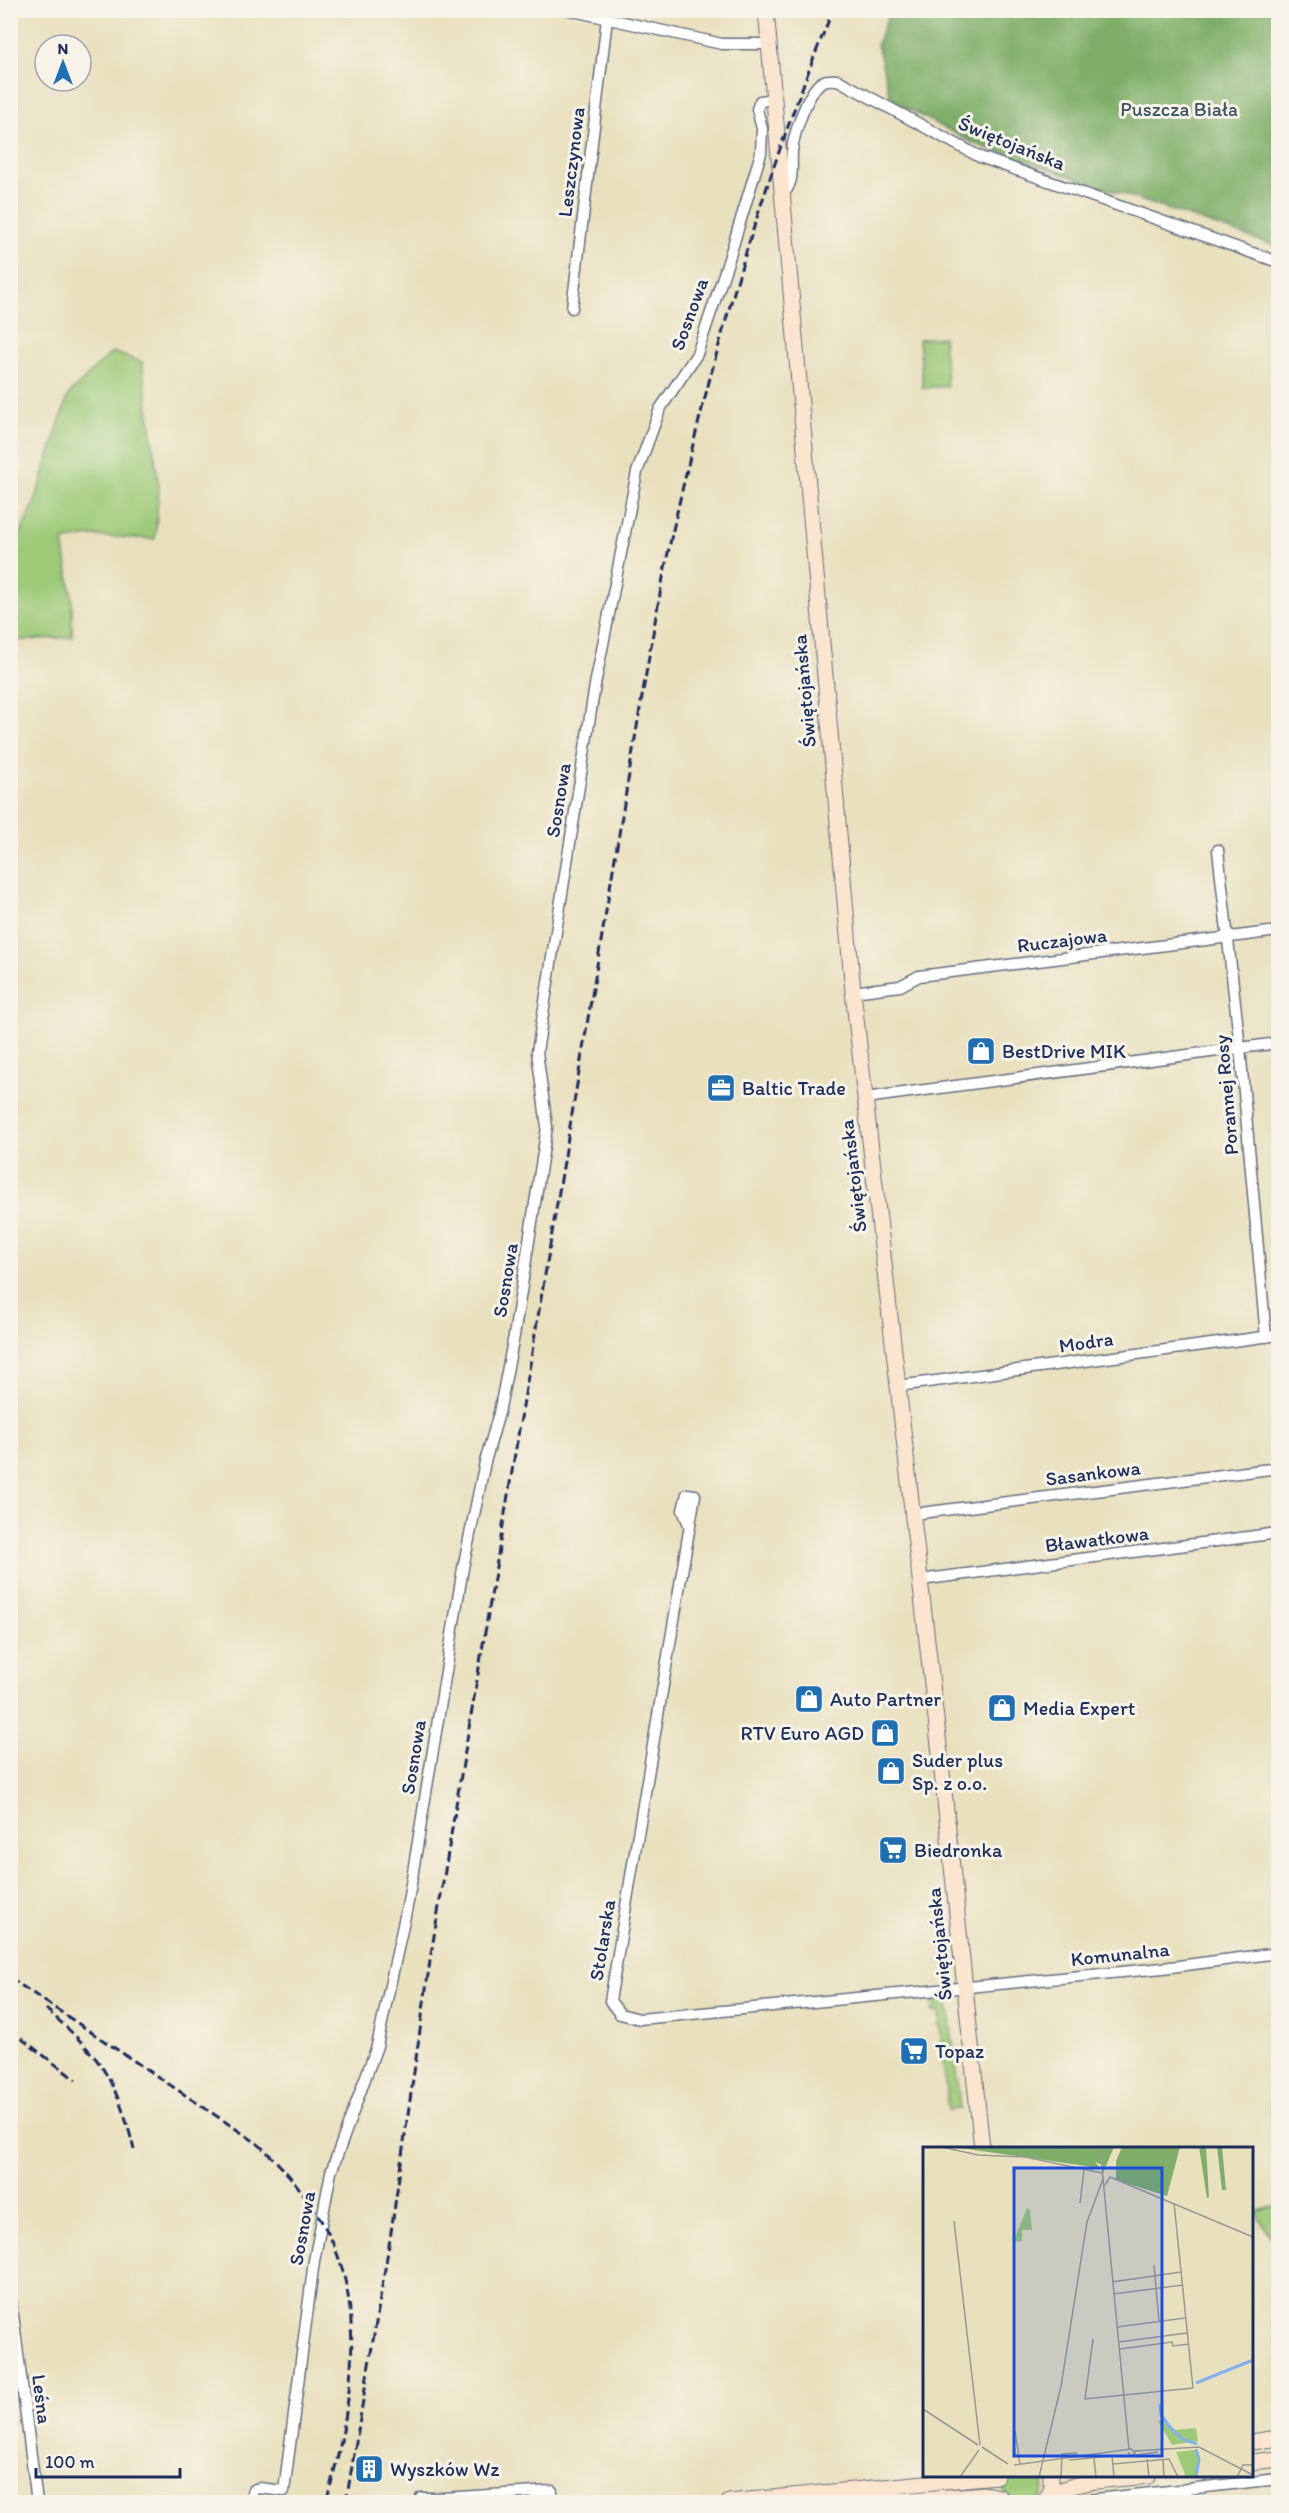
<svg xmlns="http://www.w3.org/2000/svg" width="1289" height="2513" font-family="Itim,sans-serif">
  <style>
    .green { fill: #9dca77; stroke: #5c7c6a; stroke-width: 1.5 }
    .forest { fill: #7eae68; stroke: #4c6e63; stroke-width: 1.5 }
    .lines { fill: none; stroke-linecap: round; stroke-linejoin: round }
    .canal { stroke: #81b2ed; stroke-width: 10 }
    .street-casing { stroke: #636d7f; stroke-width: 13 }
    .secondary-casing { stroke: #636d7f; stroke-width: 17 }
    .street { stroke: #fff; stroke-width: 10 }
    .secondary { stroke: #fce5cf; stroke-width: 15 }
    .rail { stroke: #1b2f5e; stroke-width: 3; stroke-dasharray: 9 4.5; stroke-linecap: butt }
    .labels { text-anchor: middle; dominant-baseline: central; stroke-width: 6; stroke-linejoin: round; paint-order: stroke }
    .park-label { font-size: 20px; fill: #3c5664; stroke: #f7f3e8 }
    .street-label { font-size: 20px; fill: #1b2f5e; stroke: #f7f3e8 }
    .poi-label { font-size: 20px; fill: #1b2f5e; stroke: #f7f3e8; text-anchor: start }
    .inset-river { fill: none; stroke: #81b2ed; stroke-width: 3 }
    .inset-road { fill: none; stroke: #979997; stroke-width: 1.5 }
    .view { fill: #1d4ed8; fill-opacity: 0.15; stroke: #1d4ed8; stroke-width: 3 }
    .inset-edge { fill: none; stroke: #1b2f5e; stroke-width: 3 }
  </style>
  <rect width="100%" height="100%" fill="#f7f3e8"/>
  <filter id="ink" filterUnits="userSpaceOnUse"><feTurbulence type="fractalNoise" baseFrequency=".0167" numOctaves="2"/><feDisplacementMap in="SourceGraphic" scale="12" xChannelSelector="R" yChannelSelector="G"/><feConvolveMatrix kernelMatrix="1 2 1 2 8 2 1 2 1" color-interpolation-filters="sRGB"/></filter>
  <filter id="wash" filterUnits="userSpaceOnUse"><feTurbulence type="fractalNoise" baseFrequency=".008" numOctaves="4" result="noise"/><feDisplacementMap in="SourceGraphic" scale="24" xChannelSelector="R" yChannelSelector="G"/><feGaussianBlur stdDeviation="1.35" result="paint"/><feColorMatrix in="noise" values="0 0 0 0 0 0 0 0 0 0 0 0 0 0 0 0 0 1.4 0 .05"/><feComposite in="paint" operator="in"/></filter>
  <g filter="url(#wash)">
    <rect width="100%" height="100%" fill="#e9e0bd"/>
    <g class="green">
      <polygon points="943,337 947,386 923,388 919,339"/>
      <polygon points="112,352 142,362 159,487 155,539 90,536 63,541 72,598 72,637 11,641 11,555 35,502 68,395"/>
      <polygon points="945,1995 948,2001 960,2109 948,2110 940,2027 938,2026 940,2023 939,2012 932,2012 932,2009 937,2008 937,2005 931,2004 934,1997"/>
      <polygon points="1278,2205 1278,2250 1256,2212"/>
      <path d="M1004,2476h40c2,25 -8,27 -30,26l-11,-12z"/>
    </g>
    <polygon class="forest" points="890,11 1278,11 1278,247 973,143 891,100 877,44"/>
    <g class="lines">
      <polyline class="canal" points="1276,2060 1275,2103 1278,2158"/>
    </g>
  </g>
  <g filter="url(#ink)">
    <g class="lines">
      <g class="street-casing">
        <g id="street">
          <polyline points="569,10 722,44 769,44"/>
          <path d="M782,196c13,-15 9,-26 10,-44 1,-16 17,-66 32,-71 4,-2 10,-1 14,-1l142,77 298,105"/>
          <polyline points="572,308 607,19"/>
          <polyline points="1218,850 1240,1048 1266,1337"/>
          <polyline points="853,992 900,986 919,976 1278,931"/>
          <polyline points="865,1098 1278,1043"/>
          <polyline points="898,1386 1278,1335"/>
          <polyline points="913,1514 1278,1468"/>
          <polyline points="690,1527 683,1510 687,1494 695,1495 610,2001 620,2014 640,2019 1163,1968 1278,1953"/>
          <polyline points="920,1580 1278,1533"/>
          <polyline points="11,2299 37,2502"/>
          <polyline points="249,2502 253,2490 259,2488 284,2491 314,2261 331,2172 377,2046 408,1902 463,1568 485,1462 499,1413 514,1336 547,1127 537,1052 595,685 637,472 660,409 697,354 728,262 761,153 762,129 757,109 760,101 774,99"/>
          <polyline points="420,2502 421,2498 443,2498 552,2491"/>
          <polyline points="1070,2502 1278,2479"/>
        </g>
      </g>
      <g class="secondary-casing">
        <g id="secondary">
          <polyline points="766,10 853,992 941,1763 982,2148"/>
          <polyline points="1252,2442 1278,2438"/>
          <polyline points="1252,2462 1278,2459"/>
          <path d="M1048,2497c27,-18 67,-17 100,-21"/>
          <polyline points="1046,2500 1051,2490 1051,2476"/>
          <polyline points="729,2502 996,2476"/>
          <polyline points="824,2502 911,2500 984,2494 1000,2497"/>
        </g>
      </g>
      <use href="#street" class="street"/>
      <use href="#secondary" class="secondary"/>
      <g class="rail">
        <path d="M10,1978l247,165c29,26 53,56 71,90 41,79 21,188 -2,269"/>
        <path d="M46,2009c17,15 35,31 50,50 19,24 31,61 38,91"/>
        <polyline points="10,2030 76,2080"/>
        <path d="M346,2502l44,-263 41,-285 212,-1263c9,-51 17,-102 28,-152 40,-181 91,-358 162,-529"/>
      </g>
    </g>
  </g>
  <defs>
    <g id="shop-square" transform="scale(1.5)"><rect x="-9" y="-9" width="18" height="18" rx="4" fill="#1f6fb2" stroke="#f7f3e8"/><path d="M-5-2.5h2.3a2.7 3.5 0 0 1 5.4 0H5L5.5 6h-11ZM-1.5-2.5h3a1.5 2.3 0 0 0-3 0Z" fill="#fff"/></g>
    <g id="office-square" transform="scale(1.5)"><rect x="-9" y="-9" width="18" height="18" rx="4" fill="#1f6fb2" stroke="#f7f3e8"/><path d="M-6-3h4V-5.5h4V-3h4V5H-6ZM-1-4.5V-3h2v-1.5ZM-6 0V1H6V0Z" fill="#fff"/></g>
    <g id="supermarket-square" transform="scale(1.5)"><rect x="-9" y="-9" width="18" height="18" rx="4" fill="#1f6fb2" stroke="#f7f3e8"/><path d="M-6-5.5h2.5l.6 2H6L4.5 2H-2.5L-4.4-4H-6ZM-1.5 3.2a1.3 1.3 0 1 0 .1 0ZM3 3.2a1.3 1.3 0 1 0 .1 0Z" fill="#fff"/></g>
    <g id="building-square" transform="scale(1.5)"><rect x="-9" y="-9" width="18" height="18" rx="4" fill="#1f6fb2" stroke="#f7f3e8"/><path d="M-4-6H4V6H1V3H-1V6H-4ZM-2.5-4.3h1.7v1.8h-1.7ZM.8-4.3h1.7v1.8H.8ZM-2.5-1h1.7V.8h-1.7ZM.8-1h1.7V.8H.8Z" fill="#fff"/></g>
  </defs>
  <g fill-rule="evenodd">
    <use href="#shop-square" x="981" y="1051"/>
    <use href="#office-square" x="721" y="1088"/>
    <use href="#shop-square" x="809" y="1699"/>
    <use href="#shop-square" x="1002" y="1708"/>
    <use href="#shop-square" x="885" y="1733"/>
    <use href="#shop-square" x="891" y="1771"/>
    <use href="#supermarket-square" x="893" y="1850"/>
    <use href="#supermarket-square" x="914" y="2051"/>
    <use href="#building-square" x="369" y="2469"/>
  </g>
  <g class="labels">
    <g class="park-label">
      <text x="1179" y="109">Puszcza Biała</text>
    </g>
    <g class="street-label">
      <text transform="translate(1012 143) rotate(22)">Świętojańska</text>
      <text transform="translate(571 162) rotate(-83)">Leszczynowa</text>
      <text transform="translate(689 314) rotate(-70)">Sosnowa</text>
      <text transform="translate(804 691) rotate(-95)">Świętojańska</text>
      <text transform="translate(558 800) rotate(-81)">Sosnowa</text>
      <text transform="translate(1062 940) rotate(-7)">Ruczajowa</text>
      <text transform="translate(1226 1095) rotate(-95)">Porannej Rosy</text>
      <text transform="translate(853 1176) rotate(-97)">Świętojańska</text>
      <text transform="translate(505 1280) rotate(-81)">Sosnowa</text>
      <text transform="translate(1086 1342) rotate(-8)">Modra</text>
      <text transform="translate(1093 1473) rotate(-7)">Sasankowa</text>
      <text transform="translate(1097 1539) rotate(-7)">Bławatkowa</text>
      <text transform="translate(413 1757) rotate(-81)">Sosnowa</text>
      <text transform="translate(602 1940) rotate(-81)">Stolarska</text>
      <text transform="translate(939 1944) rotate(-96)">Świętojańska</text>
      <text transform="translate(1120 1954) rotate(-6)">Komunalna</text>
      <text transform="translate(302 2228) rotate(-80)">Sosnowa</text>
      <text transform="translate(42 2399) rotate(83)">Leśna</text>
    </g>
    <g class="poi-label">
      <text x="1002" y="1051">BestDrive MIK</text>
      <text x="742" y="1088">Baltic Trade</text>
      <text x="830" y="1699">Auto Partner</text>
      <text x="1023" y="1708">Media Expert</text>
      <text x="864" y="1733" text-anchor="end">RTV Euro AGD</text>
      <text x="912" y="1760">Suder plus<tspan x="912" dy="23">Sp. z o.o.</tspan></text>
      <text x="914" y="1850">Biedronka</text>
      <text x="935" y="2051">Topaz</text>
      <text x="390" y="2469">Wyszków Wz</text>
    </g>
  </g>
  <g transform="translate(923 2147)">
    <rect width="330" height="330" fill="#e9e0bd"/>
    <path d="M104,61l3,2 2,20h-10v11l-9,1zM241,273l10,10 22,-2 2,13 -26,4 -14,-24zM271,303l4,5 -2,22h-10l-10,-25z" fill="#9dca77"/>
    <path d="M30,0h161l-11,26v-8l-8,-3 5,6zM199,0h58l-13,49 -51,-16v-19zM276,0h7l3,50 -2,1zM294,0h5l4,43h-4z" fill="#7eae68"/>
    <path class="inset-river" d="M273,236l57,-23M237,257l1,11 9,12 12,12 15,5M273,302l3,10 -3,18"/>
    <path class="inset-road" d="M19,0l36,8 47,2 77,16M177,0l29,303M182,38l5,-8 143,60M157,56l4,-33M31,74l26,224M231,118l5,56M189,135l69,-10M190,147l70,-9M194,180l68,-9M196,195l68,-9M170,196v-4l-8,60 108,-11 -19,-185M197,202l52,-7 1,4 16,-2M0,262l55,36M92,284l5,33M59,300l26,17M211,304l65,-4 54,28M214,308l21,-3M171,311l2,19M224,312l2,18M240,312l1,18M146,313l43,-4 2,21M190,317l56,-5 9,18M91,318l117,-16 4,4 -4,3 -3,-4M37,330l19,-27M116,330l22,-91 26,-164 16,-43M138,330l1,-23 15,-1M314,330l6,-12h10"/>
    <path class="view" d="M91,21h148v288h-148z"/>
    <rect width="330" height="330" class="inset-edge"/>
  </g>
  <rect width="1289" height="2513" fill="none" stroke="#f7f3e8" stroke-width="36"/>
  <g transform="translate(63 63)"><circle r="28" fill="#f7f3e8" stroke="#9fa5b1" stroke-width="1.5"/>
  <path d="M0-4.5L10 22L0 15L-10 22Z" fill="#1f6fb2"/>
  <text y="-9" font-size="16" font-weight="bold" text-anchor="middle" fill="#1b2f5e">N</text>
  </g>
  <path d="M36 2468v9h144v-9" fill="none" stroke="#1b2f5e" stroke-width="3"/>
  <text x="45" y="2468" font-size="18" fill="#1b2f5e" stroke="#f7f3e8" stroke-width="4.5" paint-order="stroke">100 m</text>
</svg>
